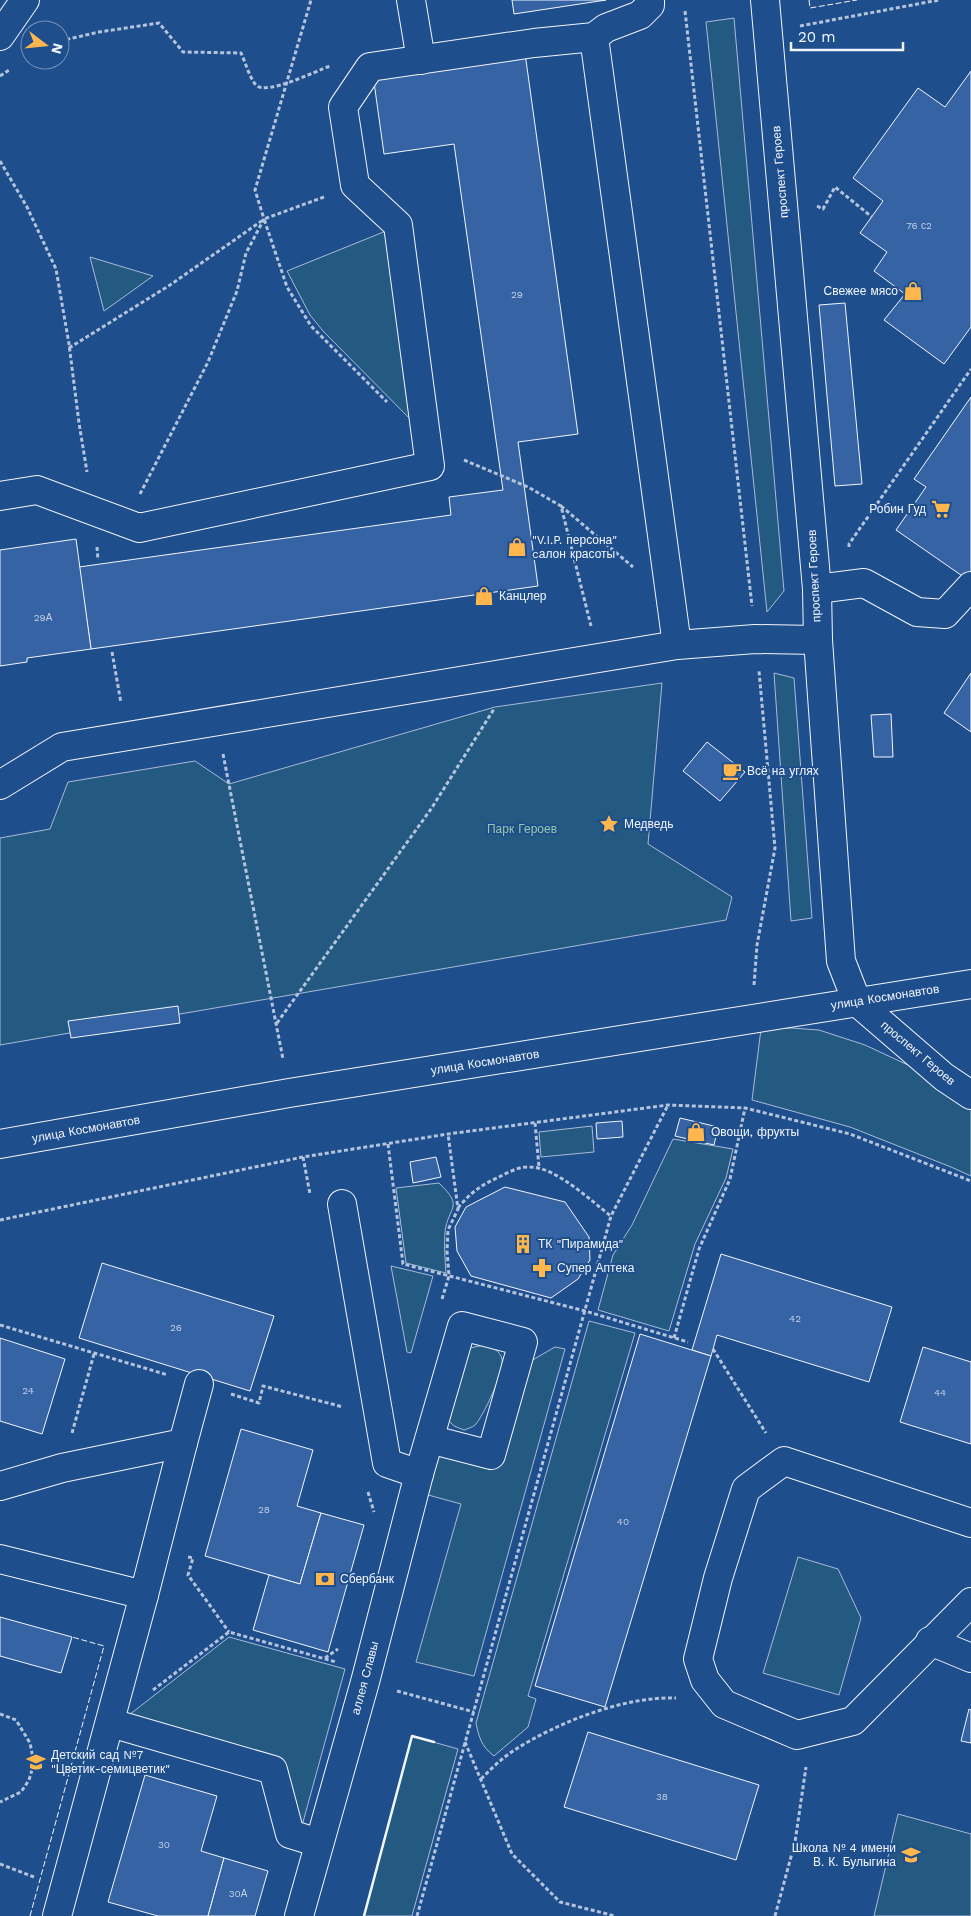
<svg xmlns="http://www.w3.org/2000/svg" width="971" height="1916" font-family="'Work Sans',sans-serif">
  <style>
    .green { fill: #245a82; stroke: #a8bbd7 }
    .building { fill: #3563a3; stroke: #f2f6ff }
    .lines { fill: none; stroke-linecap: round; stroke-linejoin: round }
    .minor-casing { stroke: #f2f6ff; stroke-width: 30 }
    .path { stroke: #b3c4dc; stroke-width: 3; stroke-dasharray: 4 2.5; stroke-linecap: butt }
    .minor { stroke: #1f4e8c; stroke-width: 28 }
    .fence { stroke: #f2f6ff; stroke-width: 1; stroke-dasharray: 6 2.5; stroke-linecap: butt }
    .wall { stroke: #f2f6ff; stroke-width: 2.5 }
    .labels { text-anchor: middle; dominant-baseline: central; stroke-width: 4; stroke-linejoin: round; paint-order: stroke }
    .number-label { font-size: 10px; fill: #c3d1e8 }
    .street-label { font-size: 12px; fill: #f2f6ff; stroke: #1f4e8c }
    .poi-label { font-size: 12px; fill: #f2f6ff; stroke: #1f4e8c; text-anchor: start }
    .park-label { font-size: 12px; fill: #97c8a6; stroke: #1f4e8c }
  </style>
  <rect width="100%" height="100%" fill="#1f4e8c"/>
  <g class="green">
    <polygon points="734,18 784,591 767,612 706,22"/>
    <polygon points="386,231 419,428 323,331 310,315 287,271"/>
    <polygon points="90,257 153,276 104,311"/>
    <polygon points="774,673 794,678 812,918 791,921"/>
    <polygon points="662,683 648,844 732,897 726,920 0,1045 0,838 50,829 68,782 195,761 229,784 495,707"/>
    <polygon points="791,1028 819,1030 865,1045 910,1066 971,1109 971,1176 951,1167 850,1127 752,1100 761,1029"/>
    <polygon points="592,1126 594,1152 541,1157 539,1132"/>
    <polygon points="673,1139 733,1149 726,1178 695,1244 669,1331 598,1310 613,1255 632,1225"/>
    <path d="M439,1183c26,25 9,23 6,49 -1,14 0,27 1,41l-40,-10 -10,-75z"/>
    <polygon points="391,1266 433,1276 411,1353 407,1352"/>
    <path d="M589,1321l46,12 -107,363 8,3 -8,28 -34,29c-13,-10 -15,-19 -18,-33z"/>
    <path d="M484,1345c7,2 16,5 18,14 3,11 -19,58 -27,66 -2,2 -8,4 -11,5l-10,-4 -6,-6 17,-67 5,-5z"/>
    <polygon points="555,1347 565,1349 474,1676 416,1662 461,1504 421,1493 433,1446 497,1463 524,1365"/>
    <polygon points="798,1557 838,1569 861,1618 839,1695 763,1673"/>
    <polygon points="229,1637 345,1669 300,1833 275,1768 120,1722"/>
    <polygon points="412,1736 458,1749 412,1916 364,1916"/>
    <polygon points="898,1814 971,1834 971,1916 874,1916"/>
  </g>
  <g class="building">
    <polygon points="512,0 606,0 514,14"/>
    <polygon points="525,53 578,434 518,442 538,586 91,649 79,567 451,515 449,497 503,490 454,144 384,154 373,75"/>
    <polygon points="971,71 971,327 944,364 884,320 905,294 874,271 887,252 860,233 883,201 853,178 918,88 945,107"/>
    <polygon points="845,303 862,484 835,486 819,305"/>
    <polygon points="971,397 971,582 896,530 926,487 914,479"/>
    <polygon points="76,539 91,649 27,658 27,662 0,666 0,550"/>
    <polygon points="971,673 971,732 944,713"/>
    <polygon points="891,714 893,757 874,757 871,715"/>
    <polygon points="707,742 745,772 720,801 683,771"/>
    <polygon points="178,1006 180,1023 71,1038 68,1021"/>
    <polygon points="680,1118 718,1127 714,1145 675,1136"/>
    <polygon points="622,1121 623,1137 597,1139 596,1123"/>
    <polygon points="436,1157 441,1177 413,1183 410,1162"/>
    <polygon points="505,1187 565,1202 589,1237 590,1260 578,1279 551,1298 471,1276 457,1251 455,1227 466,1207"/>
    <polygon points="721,1254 892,1307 869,1382 717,1335 711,1356 692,1350"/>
    <polygon points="102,1263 274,1316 250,1391 79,1338"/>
    <polygon points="640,1334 711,1356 605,1707 535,1686"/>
    <polygon points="0,1338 65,1359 42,1434 0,1421"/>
    <polygon points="923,1347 971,1362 971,1444 900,1422"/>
    <polygon points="241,1429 313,1450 297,1506 321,1513 300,1584 205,1556"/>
    <polygon points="321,1513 364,1525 328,1652 253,1630 269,1575 300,1584"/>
    <polygon points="0,1617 72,1637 61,1673 0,1656"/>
    <polygon points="969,1709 971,1710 971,1743 961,1741"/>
    <polygon points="588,1732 759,1785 736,1860 564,1807"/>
    <polygon points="145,1775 217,1796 201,1851 224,1858 208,1916 158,1916 108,1902"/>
    <polygon points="224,1858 268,1871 255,1916 208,1916"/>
  </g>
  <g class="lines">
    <g class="minor-casing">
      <g id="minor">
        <polyline points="411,0 421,60"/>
        <polyline points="765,0 817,589 818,640 841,961 857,1002 944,1077 971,1095"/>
        <polyline points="0,36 25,0"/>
        <polyline points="594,37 677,645"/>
        <polyline points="0,496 37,490 139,528 430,466 398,225 355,185 343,107 370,67 534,43 594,37 606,28 640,15 650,5 650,0"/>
        <polyline points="817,589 864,583 917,612 945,614 971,586"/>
        <polyline points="0,785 62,747 677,645 755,639 818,640"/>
        <polyline points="0,1144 289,1093 971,984"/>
        <polyline points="342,1204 387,1463 419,1474"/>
        <polyline points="0,1486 62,1468 183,1443 199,1384"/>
        <polyline points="971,1523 784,1461 746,1489 718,1578 698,1659 705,1680 724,1704 797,1735 853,1721 971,1602"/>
        <polyline points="0,1559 144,1595 57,1916"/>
        <polyline points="144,1595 183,1443"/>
        <polyline points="930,1641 971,1658"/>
        <polyline points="111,1723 273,1770 290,1834 319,1843"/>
        <polyline points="299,1916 365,1682 419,1474 462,1326 523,1342 491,1455 429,1439"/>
      </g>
    </g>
    <g class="path">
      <polyline points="685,11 752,606"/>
      <polyline points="800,26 939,0"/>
      <path d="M60,41l39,-9 60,-9 24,29 58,1c4,8 9,26 15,32 10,11 60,-14 74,-19"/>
      <polyline points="0,76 9,70"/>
      <polyline points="0,161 27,207 56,269 69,344 79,423 87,472"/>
      <polyline points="324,197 264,219 287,287 311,326 387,402"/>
      <polyline points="817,206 823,209 835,187 872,217"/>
      <polyline points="69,348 170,285 263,220"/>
      <polyline points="464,460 528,487 561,506 591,626"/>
      <polyline points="140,494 208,362 237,291 246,253 264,219 255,190 311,0"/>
      <polyline points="561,506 633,567"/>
      <polyline points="97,547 98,560"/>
      <polyline points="849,547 849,544 971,369"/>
      <polyline points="112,652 121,703"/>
      <polyline points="223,754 283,1059"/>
      <polyline points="754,985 757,945 775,848 759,671"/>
      <polyline points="277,1023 431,809 494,709"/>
      <polyline points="535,1123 539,1167"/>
      <polyline points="388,1144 403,1264 585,1311 688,1342"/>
      <polyline points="303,1157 310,1194"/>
      <path d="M458,1208c11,-14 23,-23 39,-30 10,-5 22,-12 33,-11 26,0 61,34 81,49"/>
      <polyline points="0,1220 303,1157 448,1134 668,1105 745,1108 850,1134 971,1181"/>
      <polyline points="442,1299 449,1276 447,1251 448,1230 458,1209 448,1134"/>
      <polyline points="0,1325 168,1375"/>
      <polyline points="674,1338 699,1249 730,1179 745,1108"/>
      <polyline points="713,1349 766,1433"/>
      <polyline points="231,1394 259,1403 263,1386 343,1407"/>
      <polyline points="72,1433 94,1354"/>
      <polyline points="368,1492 374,1512"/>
      <polyline points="188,1557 193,1558 188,1575 229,1632"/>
      <polyline points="325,1658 338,1649"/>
      <polyline points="153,1690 229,1632 336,1662"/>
      <polyline points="397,1691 474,1712"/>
      <polyline points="0,1714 16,1720 30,1743 34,1763 29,1780 21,1792 0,1802"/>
      <polyline points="465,1742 512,1854 560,1902 615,1916"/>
      <path d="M481,1779c10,-10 20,-20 32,-28 43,-28 111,-55 163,-53"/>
      <polyline points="0,1864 34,1877"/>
      <polyline points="417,1916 611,1216 668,1105"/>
      <polyline points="775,1916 795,1842 806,1767"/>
    </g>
    <use href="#minor" class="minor"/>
    <g class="fence">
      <polyline points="809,0 810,8 857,0"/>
      <polyline points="30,1916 104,1646 72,1637"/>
    </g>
    <polyline class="wall" points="364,1916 412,1736 434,1742"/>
  </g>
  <defs>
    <g id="shop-bare" transform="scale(1.5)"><path d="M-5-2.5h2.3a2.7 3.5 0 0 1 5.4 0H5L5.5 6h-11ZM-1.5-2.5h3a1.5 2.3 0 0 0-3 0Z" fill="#ffb74d" stroke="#1f4e8c" stroke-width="2.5" paint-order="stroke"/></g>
    <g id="supermarket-bare" transform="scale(1.5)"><path d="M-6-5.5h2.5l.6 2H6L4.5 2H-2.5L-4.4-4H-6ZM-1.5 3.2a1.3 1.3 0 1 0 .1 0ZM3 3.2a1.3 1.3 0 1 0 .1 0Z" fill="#ffb74d" stroke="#1f4e8c" stroke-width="2.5" paint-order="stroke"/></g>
    <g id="cafe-bare" transform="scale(1.5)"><path d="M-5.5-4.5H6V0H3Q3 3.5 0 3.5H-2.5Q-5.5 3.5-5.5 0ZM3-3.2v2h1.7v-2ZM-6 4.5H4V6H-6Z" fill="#ffb74d" stroke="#1f4e8c" stroke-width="2.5" paint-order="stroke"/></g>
    <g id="sight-bare" transform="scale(1.5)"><path d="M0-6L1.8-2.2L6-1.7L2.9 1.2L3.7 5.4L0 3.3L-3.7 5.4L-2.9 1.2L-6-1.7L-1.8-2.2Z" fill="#ffb74d" stroke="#1f4e8c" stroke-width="2.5" paint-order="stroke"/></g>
    <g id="building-bare" transform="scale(1.5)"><path d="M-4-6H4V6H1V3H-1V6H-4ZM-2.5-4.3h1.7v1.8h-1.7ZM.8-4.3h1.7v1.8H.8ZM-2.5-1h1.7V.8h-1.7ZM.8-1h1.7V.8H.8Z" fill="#ffb74d" stroke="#1f4e8c" stroke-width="2.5" paint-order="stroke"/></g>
    <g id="pharmacy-bare" transform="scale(1.5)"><path d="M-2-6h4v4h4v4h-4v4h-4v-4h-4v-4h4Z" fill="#ffb74d" stroke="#1f4e8c" stroke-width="2.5" paint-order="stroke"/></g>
    <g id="bank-bare" transform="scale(1.5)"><path d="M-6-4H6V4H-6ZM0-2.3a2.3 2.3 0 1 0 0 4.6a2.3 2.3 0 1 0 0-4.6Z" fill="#ffb74d" stroke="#1f4e8c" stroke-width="2.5" paint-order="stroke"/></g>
    <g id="school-bare" transform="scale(1.5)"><path d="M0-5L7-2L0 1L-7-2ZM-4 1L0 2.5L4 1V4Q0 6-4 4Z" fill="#ffb74d" stroke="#1f4e8c" stroke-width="2.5" paint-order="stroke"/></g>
  </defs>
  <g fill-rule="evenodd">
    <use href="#shop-bare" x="913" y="291"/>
    <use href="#supermarket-bare" x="941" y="509"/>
    <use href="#shop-bare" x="517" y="547"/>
    <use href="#shop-bare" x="484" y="596"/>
    <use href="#cafe-bare" x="732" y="771"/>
    <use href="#sight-bare" x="609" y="824"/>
    <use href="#shop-bare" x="696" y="1132"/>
    <use href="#building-bare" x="523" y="1244"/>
    <use href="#pharmacy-bare" x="542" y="1268"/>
    <use href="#bank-bare" x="325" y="1579"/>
    <use href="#school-bare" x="36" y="1762"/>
    <use href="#school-bare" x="911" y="1855"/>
  </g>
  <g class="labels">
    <g class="number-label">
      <text x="919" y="225">76 с2</text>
      <text x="517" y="294">29</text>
      <text x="43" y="617">29А</text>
      <text x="795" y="1318">42</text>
      <text x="176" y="1327">26</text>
      <text x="28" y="1390">24</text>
      <text x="940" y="1392">44</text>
      <text x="264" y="1509">28</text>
      <text x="623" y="1521">40</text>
      <text x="662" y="1796">38</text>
      <text x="164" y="1844">30</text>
      <text x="238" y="1893">30А</text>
    </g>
    <g class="street-label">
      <text transform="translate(780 172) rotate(-95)">проспект Героев</text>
      <text transform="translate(814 576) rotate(-93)">проспект Героев</text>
      <text transform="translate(885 997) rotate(-9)">улица Космонавтов</text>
      <text transform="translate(918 1053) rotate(40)">проспект Героев</text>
      <text transform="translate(485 1062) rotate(-9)">улица Космонавтов</text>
      <text transform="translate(86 1129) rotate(-10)">улица Космонавтов</text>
      <text transform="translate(365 1678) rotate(-75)">аллея Славы</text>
    </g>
    <g class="poi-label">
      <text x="898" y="291" text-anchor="end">Свежее мясо</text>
      <text x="926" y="509" text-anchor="end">Робин Гуд</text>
      <text x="532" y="540">"V.I.P. персона"<tspan x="532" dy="14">cалон красоты</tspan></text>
      <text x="499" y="596">Канцлер</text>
      <text x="747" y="771">Всё на углях</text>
      <text x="624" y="824">Медведь</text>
      <text x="711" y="1132">Овощи, фрукты</text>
      <text x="538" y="1244">ТК "Пирамида"</text>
      <text x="557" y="1268">Супер Аптека</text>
      <text x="340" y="1579">Сбербанк</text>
      <text x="51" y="1755">Детский сад №7<tspan x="51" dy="14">"Цветик-семицветик"</tspan></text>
      <text x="896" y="1848" text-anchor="end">Школа № 4 имени<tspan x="896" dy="14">В. К. Булыгина</tspan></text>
    </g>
    <g class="park-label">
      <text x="522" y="829">Парк Героев</text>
    </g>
  </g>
  <g transform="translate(45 45) rotate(106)"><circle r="24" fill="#1f4e8c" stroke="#7391ba"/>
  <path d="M0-4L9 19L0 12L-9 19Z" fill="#ffb74d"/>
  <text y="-8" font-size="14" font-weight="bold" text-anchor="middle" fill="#f2f6ff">N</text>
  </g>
  <path d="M791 42v8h112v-8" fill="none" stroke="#f2f6ff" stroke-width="2.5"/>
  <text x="798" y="42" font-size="15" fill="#f2f6ff" stroke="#1f4e8c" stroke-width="4" paint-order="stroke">20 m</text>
</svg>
